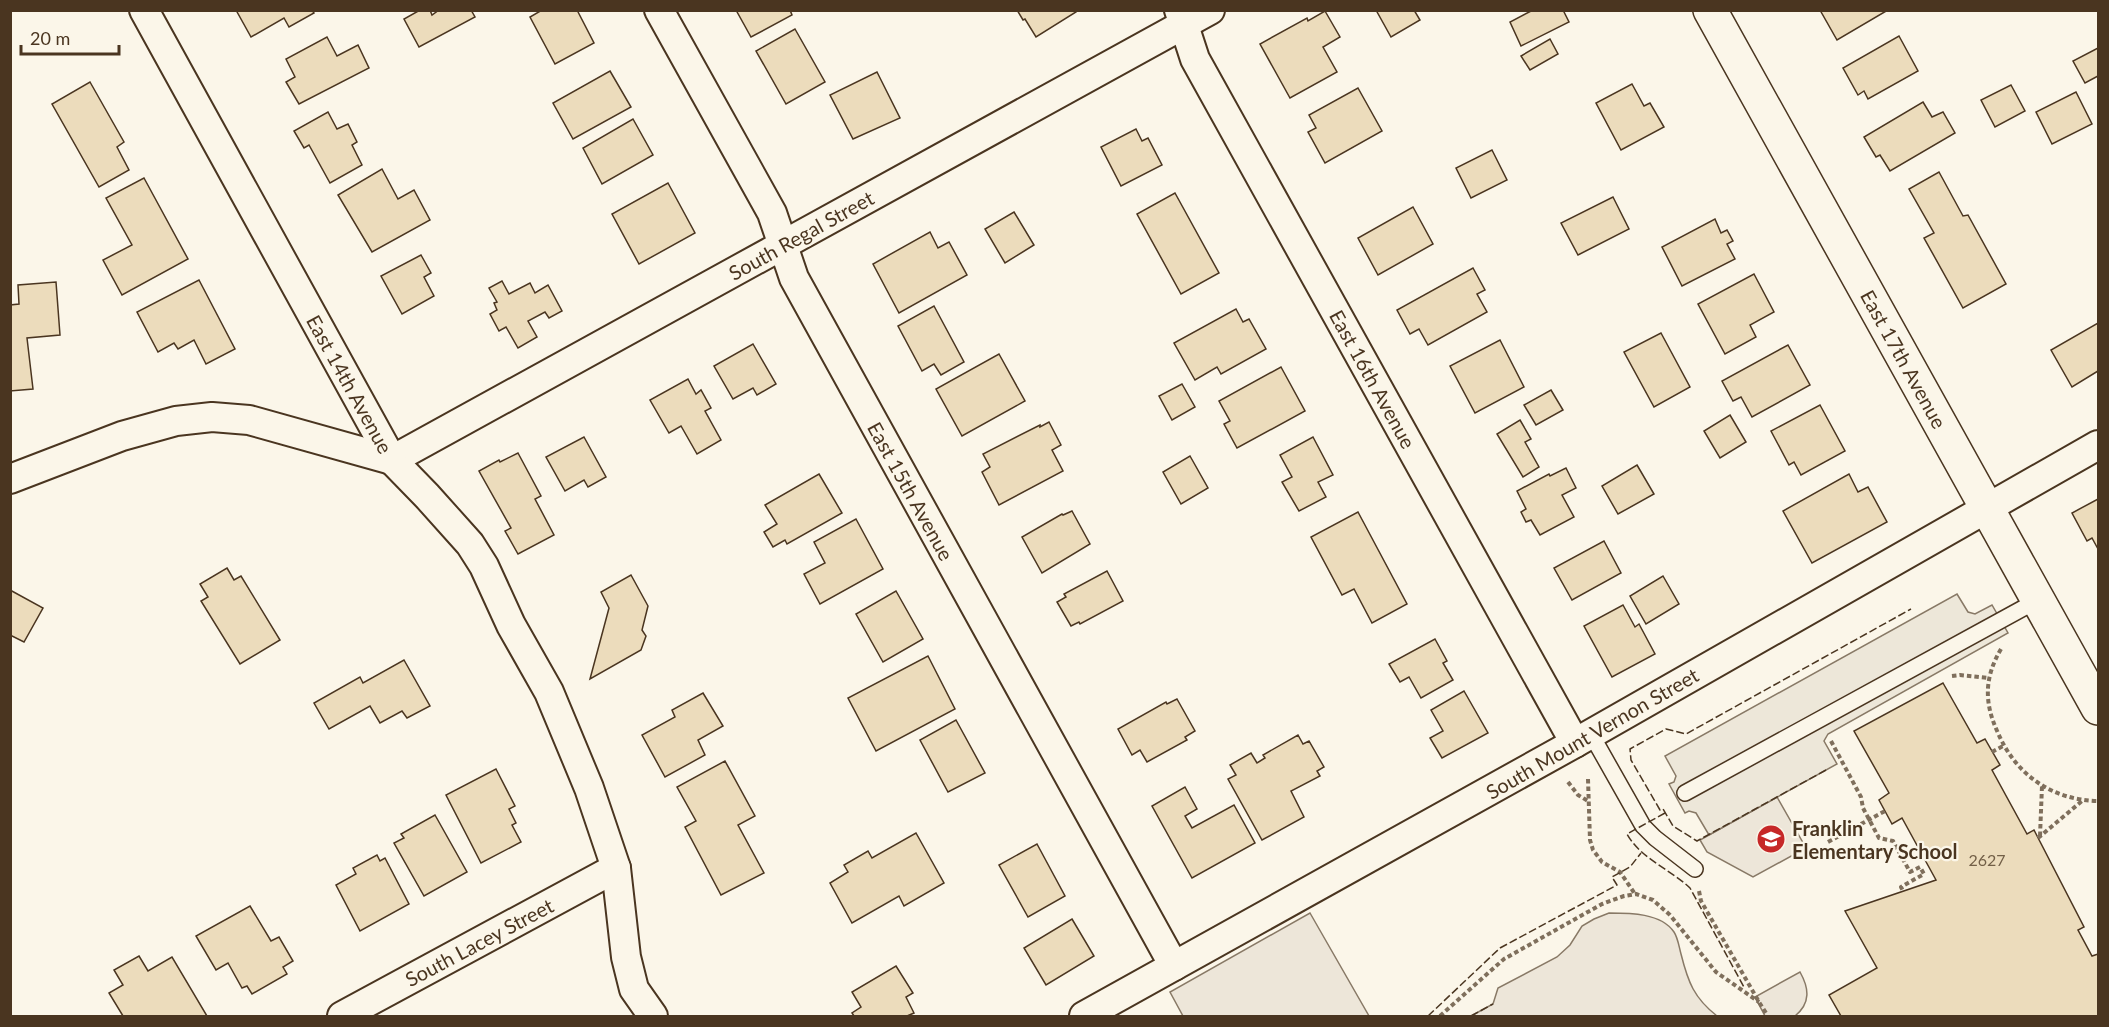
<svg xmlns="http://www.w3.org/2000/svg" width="2109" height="1027" font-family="Lato,sans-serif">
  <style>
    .green { fill: #ede6d9; stroke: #887966; stroke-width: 1.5 }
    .parking { fill: #ede7d9; stroke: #887966; stroke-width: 1.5 }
    .building { fill: #ecdcbc; stroke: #4a3520; stroke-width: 1.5 }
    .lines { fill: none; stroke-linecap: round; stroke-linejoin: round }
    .lane-casing { stroke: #4a3520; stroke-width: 18 }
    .street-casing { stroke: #4a3520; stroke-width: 32 }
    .secondary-casing { stroke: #4a3520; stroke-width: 36 }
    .path { stroke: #7f6f5c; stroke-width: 4; stroke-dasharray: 4.5 3; stroke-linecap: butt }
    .lane { stroke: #fbf6e9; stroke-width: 15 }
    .street { stroke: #fbf6e9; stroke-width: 28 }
    .secondary { stroke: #fbf6e9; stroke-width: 33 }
    .fence { stroke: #4a3520; stroke-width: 1.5; stroke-dasharray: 8 3; stroke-linecap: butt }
    .labels { text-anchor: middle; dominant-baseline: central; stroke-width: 4.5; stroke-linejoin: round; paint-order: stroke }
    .number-label { font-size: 16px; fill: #725f47 }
    .street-label { font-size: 20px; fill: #4a3520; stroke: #fbf6e9 }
    .poi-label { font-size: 20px; font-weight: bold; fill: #4a3520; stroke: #fbf6e9; text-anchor: start }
  </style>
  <rect width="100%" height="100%" fill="#fbf6e9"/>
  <g class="green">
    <polygon points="1777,797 1806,848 1753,877 1707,852 1700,840"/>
    <polygon points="1310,913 1369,1016 1183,1016 1170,992"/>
    <path d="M1609,913c21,0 52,0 65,19 4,6 5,15 7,22 7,28 13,44 36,62h-246l22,-12 5,-16 59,-31 13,-12 12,-19 12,-7z"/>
    <path d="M1800,972c9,16 11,31 -5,44h-30l-10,-19z"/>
  </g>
  <polygon class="parking" points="1957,594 1968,612 1975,614 1992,605 2008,633 1828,734 1824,741 1837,764 1709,835 1696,813 1689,811 1685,813 1669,784 1674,782 1676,776 1665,756"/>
  <g class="building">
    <polygon points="236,10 312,10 314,13 289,27 284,18 251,37"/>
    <polygon points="420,10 430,10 432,15 439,10 471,10 475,17 419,47 404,19"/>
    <polygon points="542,10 577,10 594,43 555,64 530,17"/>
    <polygon points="736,10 790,10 792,15 751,37"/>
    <polygon points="1017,10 1075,10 1076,12 1036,37 1025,19 1023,20"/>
    <polygon points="1376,10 1414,10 1420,20 1391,37"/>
    <polygon points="1533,10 1563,10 1569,22 1521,46 1510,22"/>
    <polygon points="1820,10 1888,10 1837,40"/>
    <polygon points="1325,11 1340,37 1323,47 1337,72 1290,98 1260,44 1307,18 1308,21"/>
    <polygon points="795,29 825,82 786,104 756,51"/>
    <polygon points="1899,36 1918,71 1868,99 1864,91 1858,95 1843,68"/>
    <polygon points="327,37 337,56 358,45 369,68 299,104 286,82 295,77 286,59"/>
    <polygon points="1550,39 1558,54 1530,70 1521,56"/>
    <polygon points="2098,48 2098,76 2085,83 2073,61"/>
    <polygon points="610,71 631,107 573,139 553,103"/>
    <polygon points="877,72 900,118 853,139 830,95"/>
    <polygon points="90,82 124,142 117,147 129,170 99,187 52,104"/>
    <polygon points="1632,84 1644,106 1650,103 1664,127 1621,150 1596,103"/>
    <polygon points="2011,85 2025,111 1995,127 1981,100"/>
    <polygon points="1358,88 1382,131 1325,163 1308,132 1316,128 1309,115"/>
    <polygon points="2076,92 2092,124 2052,144 2036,112"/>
    <polygon points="1923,102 1932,117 1943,112 1955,133 1890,171 1880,155 1876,157 1864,137"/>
    <polygon points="328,112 337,129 348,124 357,142 352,145 362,165 330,183 309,145 304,148 294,131"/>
    <polygon points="633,119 653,155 602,184 583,148"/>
    <polygon points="1136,129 1142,141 1148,138 1162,165 1121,186 1101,147"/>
    <polygon points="1492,150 1507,180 1471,198 1456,168"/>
    <polygon points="382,169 398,199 414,190 430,220 372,252 338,195"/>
    <polygon points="1939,172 1963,216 1968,215 2006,284 1963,308 1924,238 1934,233 1909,189"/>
    <polygon points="144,178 188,259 122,295 103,260 132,245 106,198"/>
    <polygon points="668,183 695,233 639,264 612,214"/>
    <polygon points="1175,193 1219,273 1181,294 1137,214"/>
    <polygon points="1613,197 1629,229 1578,255 1561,223"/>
    <polygon points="1413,207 1433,244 1378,275 1358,238"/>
    <polygon points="1014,212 1034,245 1005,263 985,229"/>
    <polygon points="1715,219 1721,233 1727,230 1733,241 1727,244 1735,259 1682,286 1662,247"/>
    <polygon points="930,232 938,248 949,242 967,275 899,313 873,264"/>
    <polygon points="421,255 431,273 424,277 434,296 402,314 381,276"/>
    <polygon points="1473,268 1485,290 1477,294 1487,312 1428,345 1419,329 1410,334 1397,310"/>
    <polygon points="1754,274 1774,312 1750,325 1756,337 1725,354 1698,304"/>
    <polygon points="199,280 235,349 206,364 194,340 178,349 174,343 158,352 137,312"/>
    <polygon points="502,281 509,294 530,283 535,293 548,285 562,311 549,318 545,312 528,321 537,337 518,348 506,327 499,331 490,314 497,310 494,303 497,302 489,288"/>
    <polygon points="56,282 60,335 27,338 33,389 10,391 10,305 19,304 18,285"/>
    <polygon points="934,306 964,362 941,375 934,364 922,371 898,326"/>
    <polygon points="1236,309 1243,322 1249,319 1266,349 1221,374 1217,367 1195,380 1174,343"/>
    <polygon points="2098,323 2098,371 2072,387 2051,350"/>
    <polygon points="1661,333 1690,387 1654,407 1624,352"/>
    <polygon points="1500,340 1524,387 1475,413 1450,366"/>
    <polygon points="753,344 776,384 757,395 753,388 733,399 714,366"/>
    <polygon points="1788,345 1810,385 1752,417 1741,397 1733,401 1722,381"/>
    <polygon points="999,354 1025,401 962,436 936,389"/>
    <polygon points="1281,367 1305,411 1237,448 1224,424 1230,421 1219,401"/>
    <polygon points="688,379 696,394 701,390 711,408 705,411 721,440 697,454 681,426 669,433 650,400"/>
    <polygon points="1182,384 1195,407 1172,420 1159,396"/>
    <polygon points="1551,390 1563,410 1536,425 1524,405"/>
    <polygon points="1820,405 1845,451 1801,475 1794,462 1789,465 1771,431"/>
    <polygon points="1730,415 1746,442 1720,458 1704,431"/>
    <polygon points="1520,420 1531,439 1525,442 1539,467 1523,477 1497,434"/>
    <polygon points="1049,422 1061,445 1052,450 1063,471 999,505 982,472 990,467 983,454 1040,425 1040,427"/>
    <polygon points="584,437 606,477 588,487 584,480 565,491 546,457"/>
    <polygon points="1313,437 1333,475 1318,482 1326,497 1299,511 1282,482 1292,477 1280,455"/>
    <polygon points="518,453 541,496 535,499 554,535 518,554 505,531 511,528 479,471 499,460 500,462"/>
    <polygon points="1190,456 1208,488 1181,504 1163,472"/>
    <polygon points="1637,465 1654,494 1618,514 1602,486"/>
    <polygon points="1566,468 1576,488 1562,495 1574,517 1540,535 1531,520 1526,522 1521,512 1526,509 1517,491 1549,474 1550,476"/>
    <polygon points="819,474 842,513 787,544 785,540 773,547 764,532 777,524 765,505"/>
    <polygon points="1849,474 1858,492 1868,487 1887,522 1812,563 1783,511"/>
    <polygon points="2098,499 2098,549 2092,538 2087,541 2072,513"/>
    <polygon points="1072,511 1090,544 1042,573 1022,537 1062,514 1063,515"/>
    <polygon points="1358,512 1407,604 1372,623 1354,589 1342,595 1311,537"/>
    <polygon points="856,519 883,569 820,604 804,574 825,563 814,542"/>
    <polygon points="1604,541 1621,573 1572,600 1554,568"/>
    <polygon points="227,568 234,580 241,576 280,640 240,664 201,601 208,597 200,584"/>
    <polygon points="1107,571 1123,601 1080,624 1079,622 1071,626 1057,602 1066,597 1064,594"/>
    <polygon points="631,575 648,606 642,630 646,636 641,650 590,679 609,608 601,592"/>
    <polygon points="1663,576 1679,604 1646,624 1630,596"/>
    <polygon points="10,590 43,608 24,642 10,635"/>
    <polygon points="896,591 923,639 883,662 856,614"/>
    <polygon points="1623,605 1635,627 1639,624 1655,654 1612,677 1584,626"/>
    <polygon points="1435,639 1447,661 1443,663 1453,680 1421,698 1409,677 1400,682 1389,664"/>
    <polygon points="928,656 955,709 876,751 848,698"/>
    <polygon points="404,660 430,706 407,718 402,711 380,723 370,706 329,729 314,703 360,677 363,683"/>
    <polygon points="1943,683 1977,743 1985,739 2000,765 1992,770 2027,834 2034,830 2084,927 2078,930 2092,956 2098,954 2098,1016 1841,1016 1829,995 1877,968 1845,911 1936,880 1902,818 1892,824 1879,800 1889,793 1854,731"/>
    <polygon points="1464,691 1488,733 1442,758 1430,738 1443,731 1431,710"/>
    <polygon points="703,693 723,726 698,740 705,755 665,777 642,735 675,717 672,710"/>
    <polygon points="1177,699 1195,731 1185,737 1187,740 1147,762 1140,750 1132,755 1118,729 1166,702 1167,704"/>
    <polygon points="956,720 985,773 948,792 920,740"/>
    <polygon points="1298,735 1303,744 1309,741 1324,767 1317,771 1320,776 1291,791 1304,817 1262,840 1228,779 1236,775 1230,765 1251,753 1257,763 1265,758 1263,755"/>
    <polygon points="725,761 755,816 738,825 764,873 721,895 685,827 696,821 677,787"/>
    <polygon points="496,769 515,806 509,809 516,823 512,825 521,842 481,863 446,795"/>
    <polygon points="1185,787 1197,809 1185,816 1192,828 1234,805 1255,843 1192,878 1152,806"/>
    <polygon points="435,815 467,872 424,896 394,843 404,838 401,834"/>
    <polygon points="916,833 944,883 904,906 899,896 852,923 830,883 848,872 844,865 868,851 872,858"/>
    <polygon points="1037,844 1065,896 1028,917 999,865"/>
    <polygon points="377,855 380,861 385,858 409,904 360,931 336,885 356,874 353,868"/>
    <polygon points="250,906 271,941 279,937 293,961 283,967 287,974 252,994 247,986 242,988 228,963 216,970 196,936"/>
    <polygon points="1072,919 1094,956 1046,985 1024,948"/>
    <polygon points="139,956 148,971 172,957 207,1016 123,1016 109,993 123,985 114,970"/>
    <polygon points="896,966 913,993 906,997 914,1013 907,1016 854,1016 852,1013 861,1007 852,992"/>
  </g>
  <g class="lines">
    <g class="lane-casing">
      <g id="lane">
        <polyline points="1591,734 1643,826 1655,838 1695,869"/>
        <polyline points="1685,793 2038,600"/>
      </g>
    </g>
    <g class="street-casing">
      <g id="street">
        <polyline points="144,10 392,460 427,496 470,544 484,566 511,625 549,692 589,788 616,868 626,957 634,989 653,1016"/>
        <polyline points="659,10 772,213 794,278 1174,966"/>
        <polyline points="1179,10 1195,59 1575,743"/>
        <polyline points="392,460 1210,10"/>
        <polyline points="10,479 122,436 176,421 212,417 249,420 392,460"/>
        <polyline points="342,1016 616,868"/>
        <polyline points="1084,1016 1575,743 2098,445"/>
      </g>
    </g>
    <g class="secondary-casing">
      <polyline id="secondary" points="1710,10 2098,708"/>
    </g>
    <g class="path">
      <path d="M2001,649c-17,29 -17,54 -3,84 18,42 54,67 100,68"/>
      <polyline points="1952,676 1960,675 1989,678"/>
      <polyline points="1831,741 1861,797 1863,808 1879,838 1893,841 1910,872 1920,867 1924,874 1901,887 1903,891"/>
      <polyline points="1992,752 2003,746"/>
      <polyline points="1588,779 1590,840 1593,850 1602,862 1620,872 1635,894"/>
      <polyline points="1568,782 1578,795 1588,801"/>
      <polyline points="2040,836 2042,786"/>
      <polyline points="2038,838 2082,801"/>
      <polyline points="1828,842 1885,811"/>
      <polyline points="1699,891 1701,901 1759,1002 1766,1013 1765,1016"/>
      <polyline points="1440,1016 1504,959 1602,904 1624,896 1636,894 1653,900 1670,915 1716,972 1759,1002"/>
    </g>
    <use href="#lane" class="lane"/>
    <use href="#street" class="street"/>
    <use href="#secondary" class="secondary"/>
    <g class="fence">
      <polyline points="1826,770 1697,841 1673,826 1663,809 1660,810 1631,760 1630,749 1666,729 1686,734 1911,609"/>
      <path d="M1665,813l-38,21c14,25 43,35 63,54l55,101"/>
      <polyline points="1428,1016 1500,948 1617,885 1612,877 1630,867 1641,853"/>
      <polyline points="1471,1016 1493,1004"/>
    </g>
  </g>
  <defs>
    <g id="school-disc" transform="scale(1.5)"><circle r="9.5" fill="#c62828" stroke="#fbf6e9"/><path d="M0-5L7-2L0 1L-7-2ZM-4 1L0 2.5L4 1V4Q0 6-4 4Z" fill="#fff"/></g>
  </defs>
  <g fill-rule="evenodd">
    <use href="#school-disc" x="1771" y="839"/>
  </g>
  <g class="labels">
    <g class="number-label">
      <text x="1987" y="859">2627</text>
    </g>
    <g class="street-label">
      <text transform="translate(801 235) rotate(-29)">South Regal Street</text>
      <text transform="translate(1904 359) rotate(61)">East 17th Avenue</text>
      <text transform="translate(1373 379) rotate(61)">East 16th Avenue</text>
      <text transform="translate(350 384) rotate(61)">East 14th Avenue</text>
      <text transform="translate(911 491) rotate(61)">East 15th Avenue</text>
      <text transform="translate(1592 733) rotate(-30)">South Mount Vernon Street</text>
      <text transform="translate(479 942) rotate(-28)">South Lacey Street</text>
    </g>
    <g class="poi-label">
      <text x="1792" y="828">Franklin<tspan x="1792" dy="23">Elementary School</tspan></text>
    </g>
  </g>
  <rect width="2109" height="1027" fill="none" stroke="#4a3520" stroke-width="24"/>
  <path d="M21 45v9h98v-9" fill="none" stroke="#4a3520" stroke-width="3"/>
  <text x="30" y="45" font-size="18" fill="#4a3520" stroke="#fbf6e9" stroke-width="4.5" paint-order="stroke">20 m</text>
</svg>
